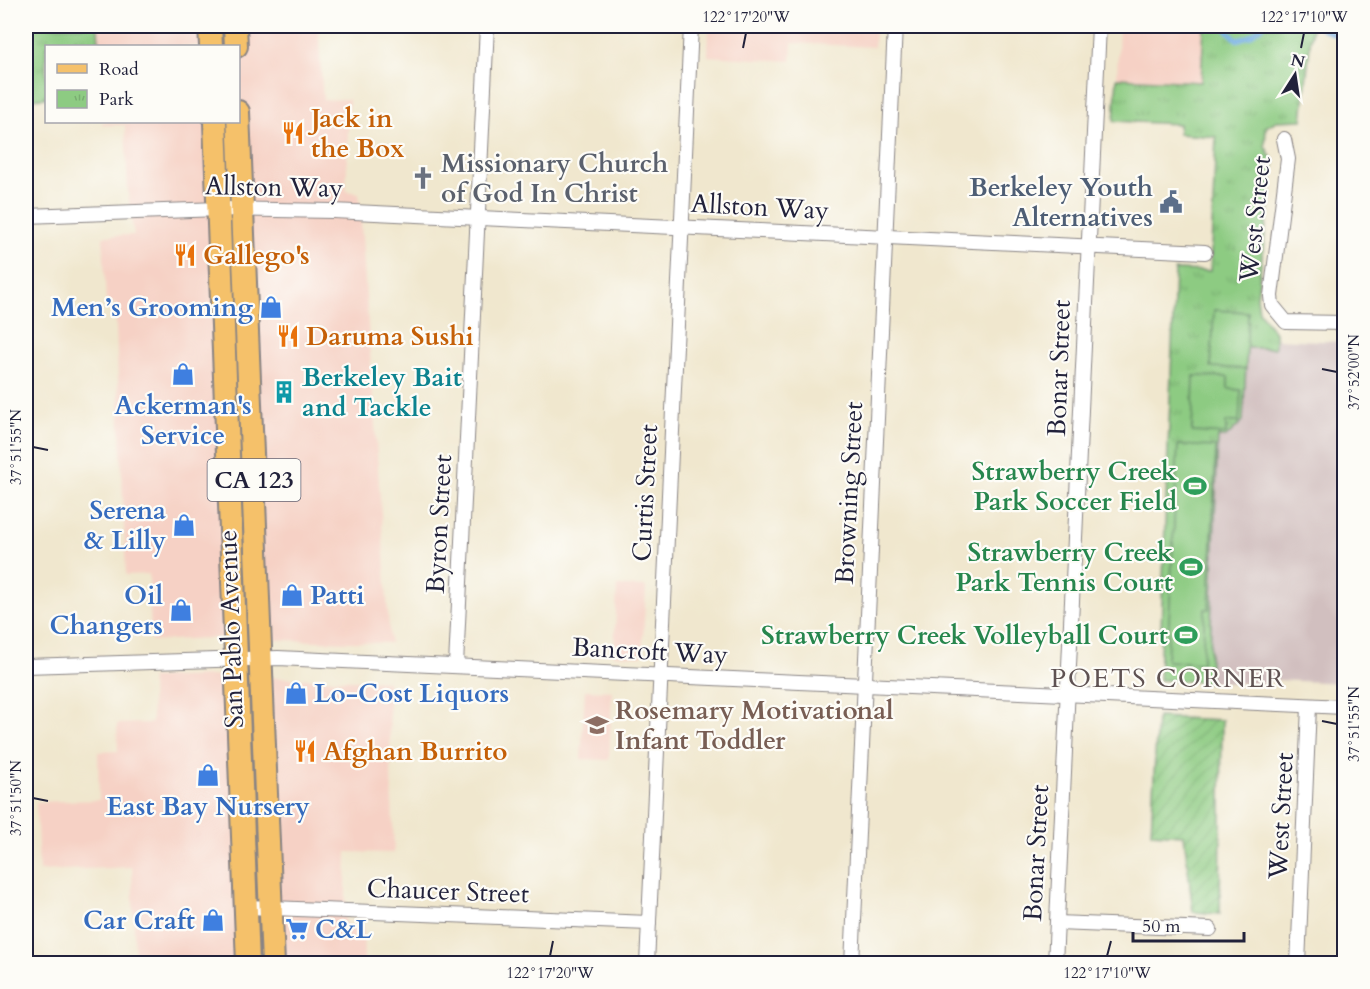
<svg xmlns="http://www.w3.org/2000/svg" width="1370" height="989" font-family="Cardo,serif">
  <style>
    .built { fill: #f6d1c5 }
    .industrial { fill: #d1bfbf }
    .park { fill: url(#park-tufts); stroke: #58765e; stroke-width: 1.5 }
    .garden { fill: url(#garden-furrows); stroke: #58765e; stroke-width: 1.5 }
    .pitch { fill: #8dcb82; stroke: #58765e; stroke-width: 1.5 }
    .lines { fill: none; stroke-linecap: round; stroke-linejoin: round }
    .stream { stroke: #72aee4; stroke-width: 4.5 }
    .street-casing { stroke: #898484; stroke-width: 16 }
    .primary-casing { stroke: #898484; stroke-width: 26 }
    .street { stroke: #fff; stroke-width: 14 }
    .primary { stroke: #f5c16b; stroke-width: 22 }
    .ticks { fill: none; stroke: #22223b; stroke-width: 2 }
    .labels { text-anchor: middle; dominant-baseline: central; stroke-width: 4.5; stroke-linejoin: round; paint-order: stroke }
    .shield { fill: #fdfcf7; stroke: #646373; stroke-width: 1.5 }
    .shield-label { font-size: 24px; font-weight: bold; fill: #22223b }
    .food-label { font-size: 26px; font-weight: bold; fill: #c56008; stroke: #fdfcf7; text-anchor: start }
    .worship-label { font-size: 26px; font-weight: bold; fill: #5b616d; stroke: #fdfcf7; text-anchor: start }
    .street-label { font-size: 26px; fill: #22223b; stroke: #fdfcf7 }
    .service-label { font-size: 26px; font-weight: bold; fill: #4e5e75; stroke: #fdfcf7; text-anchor: end }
    .shop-label { font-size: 26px; font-weight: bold; fill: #366cbe; stroke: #fdfcf7; text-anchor: end }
    .culture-label { font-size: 26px; font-weight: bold; fill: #0d838f; stroke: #fdfcf7; text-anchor: start }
    .leisure-label { font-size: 26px; font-weight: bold; fill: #27864d; stroke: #fdfcf7; text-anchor: end }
    .education-label { font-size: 26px; font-weight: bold; fill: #785e54; stroke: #fdfcf7; text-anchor: start }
    .neighbourhood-label { font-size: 27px; letter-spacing: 1.5px; fill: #5f5252; stroke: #fdfcf7 }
    .neatline { fill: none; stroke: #22223b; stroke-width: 2 }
    .ticks-label { font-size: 15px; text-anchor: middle; fill: #22223b }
  </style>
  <defs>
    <pattern id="park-tufts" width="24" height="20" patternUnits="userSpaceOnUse" patternTransform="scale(1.5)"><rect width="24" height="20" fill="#8dcb82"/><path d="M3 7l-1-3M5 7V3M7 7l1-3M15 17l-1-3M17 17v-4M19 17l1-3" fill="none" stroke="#79ae71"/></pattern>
    <pattern id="garden-furrows" width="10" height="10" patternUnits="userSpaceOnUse" patternTransform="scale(1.5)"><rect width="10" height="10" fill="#8dcb82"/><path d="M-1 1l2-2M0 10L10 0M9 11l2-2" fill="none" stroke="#79ae71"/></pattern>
  </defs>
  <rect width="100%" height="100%" fill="#fdfcf7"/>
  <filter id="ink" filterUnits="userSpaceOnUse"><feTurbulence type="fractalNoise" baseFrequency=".0167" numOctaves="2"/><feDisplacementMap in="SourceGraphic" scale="12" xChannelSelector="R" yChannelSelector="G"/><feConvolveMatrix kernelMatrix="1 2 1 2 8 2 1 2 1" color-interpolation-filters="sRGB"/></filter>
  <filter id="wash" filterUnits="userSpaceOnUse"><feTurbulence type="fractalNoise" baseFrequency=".008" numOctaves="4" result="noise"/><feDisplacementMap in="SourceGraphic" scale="24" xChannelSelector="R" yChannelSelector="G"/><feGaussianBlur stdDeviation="1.35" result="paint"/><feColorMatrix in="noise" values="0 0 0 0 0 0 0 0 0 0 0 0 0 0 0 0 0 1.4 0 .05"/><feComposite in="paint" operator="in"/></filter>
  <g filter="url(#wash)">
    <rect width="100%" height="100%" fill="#f0e7ce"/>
    <g class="built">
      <polygon points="98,26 318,26 323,100 349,99 346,191 359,193 390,643 210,638 151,641 149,574 126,575 115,303 106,303 103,236 134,235 128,193 125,125 103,125 102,122 238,122 238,46 99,46"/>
      <polygon points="709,26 875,26 874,47 792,43 791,61 708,56"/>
      <polygon points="1119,26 1204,26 1201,82 1117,78"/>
      <polygon points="617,586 646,587 642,656 614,655"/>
      <polygon points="213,676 388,681 394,853 347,852 345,925 363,926 364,963 135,963 132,867 39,871 36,802 99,800 98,752 118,751 117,724 152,723 151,678"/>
      <polygon points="585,690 612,691 609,760 581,759"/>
    </g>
    <polygon class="industrial" points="1275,339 1344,342 1344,683 1276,680 1263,684 1209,682 1218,436 1243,420 1247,348 1275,348"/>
    <g class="park">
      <polygon points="26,26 98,26 99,46 46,46 46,98 26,99"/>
      <polygon points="1204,26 1312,26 1302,120 1276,121 1266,127 1265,146 1274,162 1257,297 1259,311 1275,333 1275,348 1247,348 1243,421 1226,437 1218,437 1209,682 1159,680 1175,270 1210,271 1216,137 1179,134 1179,124 1114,121 1117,78 1201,82"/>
    </g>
    <polygon class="garden" points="1157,717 1222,720 1220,914 1193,912 1184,835 1151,833"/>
    <g class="pitch">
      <polygon points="1214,310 1248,312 1246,369 1211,367"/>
      <polygon points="1194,376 1228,377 1228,389 1241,390 1239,422 1226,422 1226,434 1192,432"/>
      <polygon points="1178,445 1216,447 1209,609 1205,609 1202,663 1167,661"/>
    </g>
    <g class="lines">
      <g class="stream">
        <polyline points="1223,26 1237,40 1250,36 1263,26"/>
        <polyline points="1319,27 1333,34 1344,35"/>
      </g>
    </g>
  </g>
  <g filter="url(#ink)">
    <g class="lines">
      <g class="street-casing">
        <g id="street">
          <polyline points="1284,139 1288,159 1271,296 1272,305 1286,322 1344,323"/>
          <polyline points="26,216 219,209 333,211 1205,252"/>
          <polyline points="456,665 487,26"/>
          <polyline points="26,666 278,658 1344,707"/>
          <polyline points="246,907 649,923"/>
          <polyline points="1057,923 1210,929"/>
          <polyline points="647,964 691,26"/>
          <polyline points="852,964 895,26"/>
          <polyline points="1055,964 1099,26"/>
          <polyline points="1298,964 1309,706"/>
        </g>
      </g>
      <g class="primary-casing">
        <g id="primary">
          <polyline points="210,26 211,46"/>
          <polyline points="235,26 236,46"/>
          <polyline points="238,112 273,964"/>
          <polyline points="215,122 248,964"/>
        </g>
      </g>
      <use href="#street" class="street"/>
      <use href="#primary" class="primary"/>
    </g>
  </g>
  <path class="ticks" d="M743,48l3,-15M1301,48l3,-15M1322,369l15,3M33,447l15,3M1322,721l15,3M33,798l15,3M550,956l3,-15M1107,956l4,-15"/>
  <defs>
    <g id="restaurant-bare" transform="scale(1.8)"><path d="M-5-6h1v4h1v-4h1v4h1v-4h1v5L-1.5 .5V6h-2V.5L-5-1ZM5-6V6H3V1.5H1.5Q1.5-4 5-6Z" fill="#e8710a" stroke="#fdfcf7" stroke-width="2.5" paint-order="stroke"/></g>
    <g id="church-bare" transform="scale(1.8)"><path d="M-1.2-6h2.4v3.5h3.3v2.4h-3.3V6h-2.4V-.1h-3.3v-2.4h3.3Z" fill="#6b7280" stroke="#fdfcf7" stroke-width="2.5" paint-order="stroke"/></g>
    <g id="civic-bare" transform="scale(1.8)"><path d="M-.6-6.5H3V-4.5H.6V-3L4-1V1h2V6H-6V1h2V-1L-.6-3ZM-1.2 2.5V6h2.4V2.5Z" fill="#5c6f8a" stroke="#fdfcf7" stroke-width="2.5" paint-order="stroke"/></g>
    <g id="shop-bare" transform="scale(1.8)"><path d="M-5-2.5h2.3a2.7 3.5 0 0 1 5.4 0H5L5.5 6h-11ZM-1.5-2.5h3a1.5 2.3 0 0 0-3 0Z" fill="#3f7fe0" stroke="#fdfcf7" stroke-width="2.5" paint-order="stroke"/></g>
    <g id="building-bare" transform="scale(1.8)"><path d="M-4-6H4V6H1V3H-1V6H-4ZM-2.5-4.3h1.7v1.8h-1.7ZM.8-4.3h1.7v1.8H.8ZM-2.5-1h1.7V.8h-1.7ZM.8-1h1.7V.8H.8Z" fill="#0f9aa8" stroke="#fdfcf7" stroke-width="2.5" paint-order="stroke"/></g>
    <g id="stadium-bare" transform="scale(1.8)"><path d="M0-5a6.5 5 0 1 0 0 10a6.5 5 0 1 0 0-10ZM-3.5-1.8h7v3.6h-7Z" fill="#2e9e5b" stroke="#fdfcf7" stroke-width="2.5" paint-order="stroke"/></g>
    <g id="school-bare" transform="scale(1.8)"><path d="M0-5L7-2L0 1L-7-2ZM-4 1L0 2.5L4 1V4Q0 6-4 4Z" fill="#8d6e63" stroke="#fdfcf7" stroke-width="2.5" paint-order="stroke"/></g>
    <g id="supermarket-bare" transform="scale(1.8)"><path d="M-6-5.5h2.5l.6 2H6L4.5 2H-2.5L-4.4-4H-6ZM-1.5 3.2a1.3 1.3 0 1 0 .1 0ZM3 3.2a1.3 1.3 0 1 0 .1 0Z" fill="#3f7fe0" stroke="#fdfcf7" stroke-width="2.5" paint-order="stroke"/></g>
  </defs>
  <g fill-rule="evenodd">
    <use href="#restaurant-bare" x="293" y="133"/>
    <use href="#church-bare" x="423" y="178"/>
    <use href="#civic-bare" x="1171" y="202"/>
    <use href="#restaurant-bare" x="185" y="255"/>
    <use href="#shop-bare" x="271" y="307"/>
    <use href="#restaurant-bare" x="288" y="336"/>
    <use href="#shop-bare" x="183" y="374"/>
    <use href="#building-bare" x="284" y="392"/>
    <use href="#stadium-bare" x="1195" y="486"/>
    <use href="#shop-bare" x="184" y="525"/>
    <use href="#stadium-bare" x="1191" y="567"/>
    <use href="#shop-bare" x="292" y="595"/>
    <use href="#shop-bare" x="181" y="610"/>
    <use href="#stadium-bare" x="1186" y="635"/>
    <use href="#shop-bare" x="296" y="693"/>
    <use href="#school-bare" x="597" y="725"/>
    <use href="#restaurant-bare" x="305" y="751"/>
    <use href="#shop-bare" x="208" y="775"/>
    <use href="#shop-bare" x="213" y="920"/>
    <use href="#supermarket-bare" x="297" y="929"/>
  </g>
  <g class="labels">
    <rect class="shield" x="207.5" y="459" width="93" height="42" rx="4.5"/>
    <g class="shield-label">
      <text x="254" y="480">CA 123</text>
    </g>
    <g class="food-label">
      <text x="311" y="118">Jack in<tspan x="311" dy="30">the Box</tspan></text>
      <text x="203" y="255">Gallego's</text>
      <text x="306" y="336">Daruma Sushi</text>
      <text x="323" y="751">Afghan Burrito</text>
    </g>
    <g class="worship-label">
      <text x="441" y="163">Missionary Church<tspan x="441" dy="30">of God In Christ</tspan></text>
    </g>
    <g class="street-label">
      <text transform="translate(274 187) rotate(1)">Allston Way</text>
      <text transform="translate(760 207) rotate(3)">Allston Way</text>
      <text transform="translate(1255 219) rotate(-84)">West Street</text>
      <text transform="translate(1059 368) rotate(-88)">Bonar Street</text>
      <text transform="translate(645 493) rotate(-87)">Curtis Street</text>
      <text transform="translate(849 493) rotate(-87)">Browning Street</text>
      <text transform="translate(439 524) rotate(-87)">Byron Street</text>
      <text transform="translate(231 629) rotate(-92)">San Pablo Avenue</text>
      <text transform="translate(650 651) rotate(3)">Bancroft Way</text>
      <text transform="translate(1281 816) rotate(-87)">West Street</text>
      <text transform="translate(1036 853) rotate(-87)">Bonar Street</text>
      <text transform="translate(448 891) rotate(2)">Chaucer Street</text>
    </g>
    <g class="service-label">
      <text x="1153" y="187">Berkeley Youth<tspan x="1153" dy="30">Alternatives</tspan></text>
    </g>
    <g class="shop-label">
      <text x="253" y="307">Men’s Grooming</text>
      <text x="183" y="405" text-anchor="middle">Ackerman's<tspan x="183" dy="30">Service</tspan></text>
      <text x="166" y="510">Serena<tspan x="166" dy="30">&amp; Lilly</tspan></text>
      <text x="163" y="595">Oil<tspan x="163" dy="30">Changers</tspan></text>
      <text x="310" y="595" text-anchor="start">Patti</text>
      <text x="314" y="693" text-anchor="start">Lo-Cost Liquors</text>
      <text x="208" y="806" text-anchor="middle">East Bay Nursery</text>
      <text x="195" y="920">Car Craft</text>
      <text x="315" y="929" text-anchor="start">C&amp;L</text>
    </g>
    <g class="culture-label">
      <text x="302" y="377">Berkeley Bait<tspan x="302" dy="30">and Tackle</tspan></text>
    </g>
    <g class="leisure-label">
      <text x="1177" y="471">Strawberry Creek<tspan x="1177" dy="30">Park Soccer Field</tspan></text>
      <text x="1173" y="552">Strawberry Creek<tspan x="1173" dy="30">Park Tennis Court</tspan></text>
      <text x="1168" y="635">Strawberry Creek Volleyball Court</text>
    </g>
    <g class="education-label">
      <text x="615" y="710">Rosemary Motivational<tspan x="615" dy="30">Infant Toddler</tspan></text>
    </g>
    <g class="neighbourhood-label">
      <text x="1168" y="678">POETS CORNER</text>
    </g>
  </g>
  <rect width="1370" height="989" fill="none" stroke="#fdfcf7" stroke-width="66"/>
  <rect x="45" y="45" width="195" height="78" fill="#fdfcf7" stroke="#a5a5ac" stroke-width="1.5"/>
  <rect x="57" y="64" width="30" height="9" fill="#f5c16b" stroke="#a5a5ac" stroke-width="1.5"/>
  <text x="99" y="75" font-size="18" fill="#22223b">Road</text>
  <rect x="57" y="90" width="30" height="18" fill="url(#park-tufts)" stroke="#a5a5ac" stroke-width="1.5"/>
  <text x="99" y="105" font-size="18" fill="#22223b">Park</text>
  <g transform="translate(1295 75) rotate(12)" stroke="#fdfcf7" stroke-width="4.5" paint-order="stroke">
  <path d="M0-4.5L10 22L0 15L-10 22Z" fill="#22223b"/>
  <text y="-9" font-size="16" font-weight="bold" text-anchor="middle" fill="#22223b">N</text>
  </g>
  <path d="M1133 932v9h111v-9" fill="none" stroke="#22223b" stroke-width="3"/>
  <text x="1142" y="932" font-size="18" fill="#22223b" stroke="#fdfcf7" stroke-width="4.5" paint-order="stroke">50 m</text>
  <rect x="33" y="33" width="1304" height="923" class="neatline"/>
  <g class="ticks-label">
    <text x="746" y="22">122°17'20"W</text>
    <text x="1304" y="22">122°17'10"W</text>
    <text transform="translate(1354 372) rotate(-90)" y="5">37°52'00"N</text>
    <text transform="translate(16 447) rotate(-90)" y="5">37°51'55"N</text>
    <text transform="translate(1354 724) rotate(-90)" y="5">37°51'55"N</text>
    <text transform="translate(16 798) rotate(-90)" y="5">37°51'50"N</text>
    <text x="550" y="978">122°17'20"W</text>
    <text x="1107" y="978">122°17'10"W</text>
  </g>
</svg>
